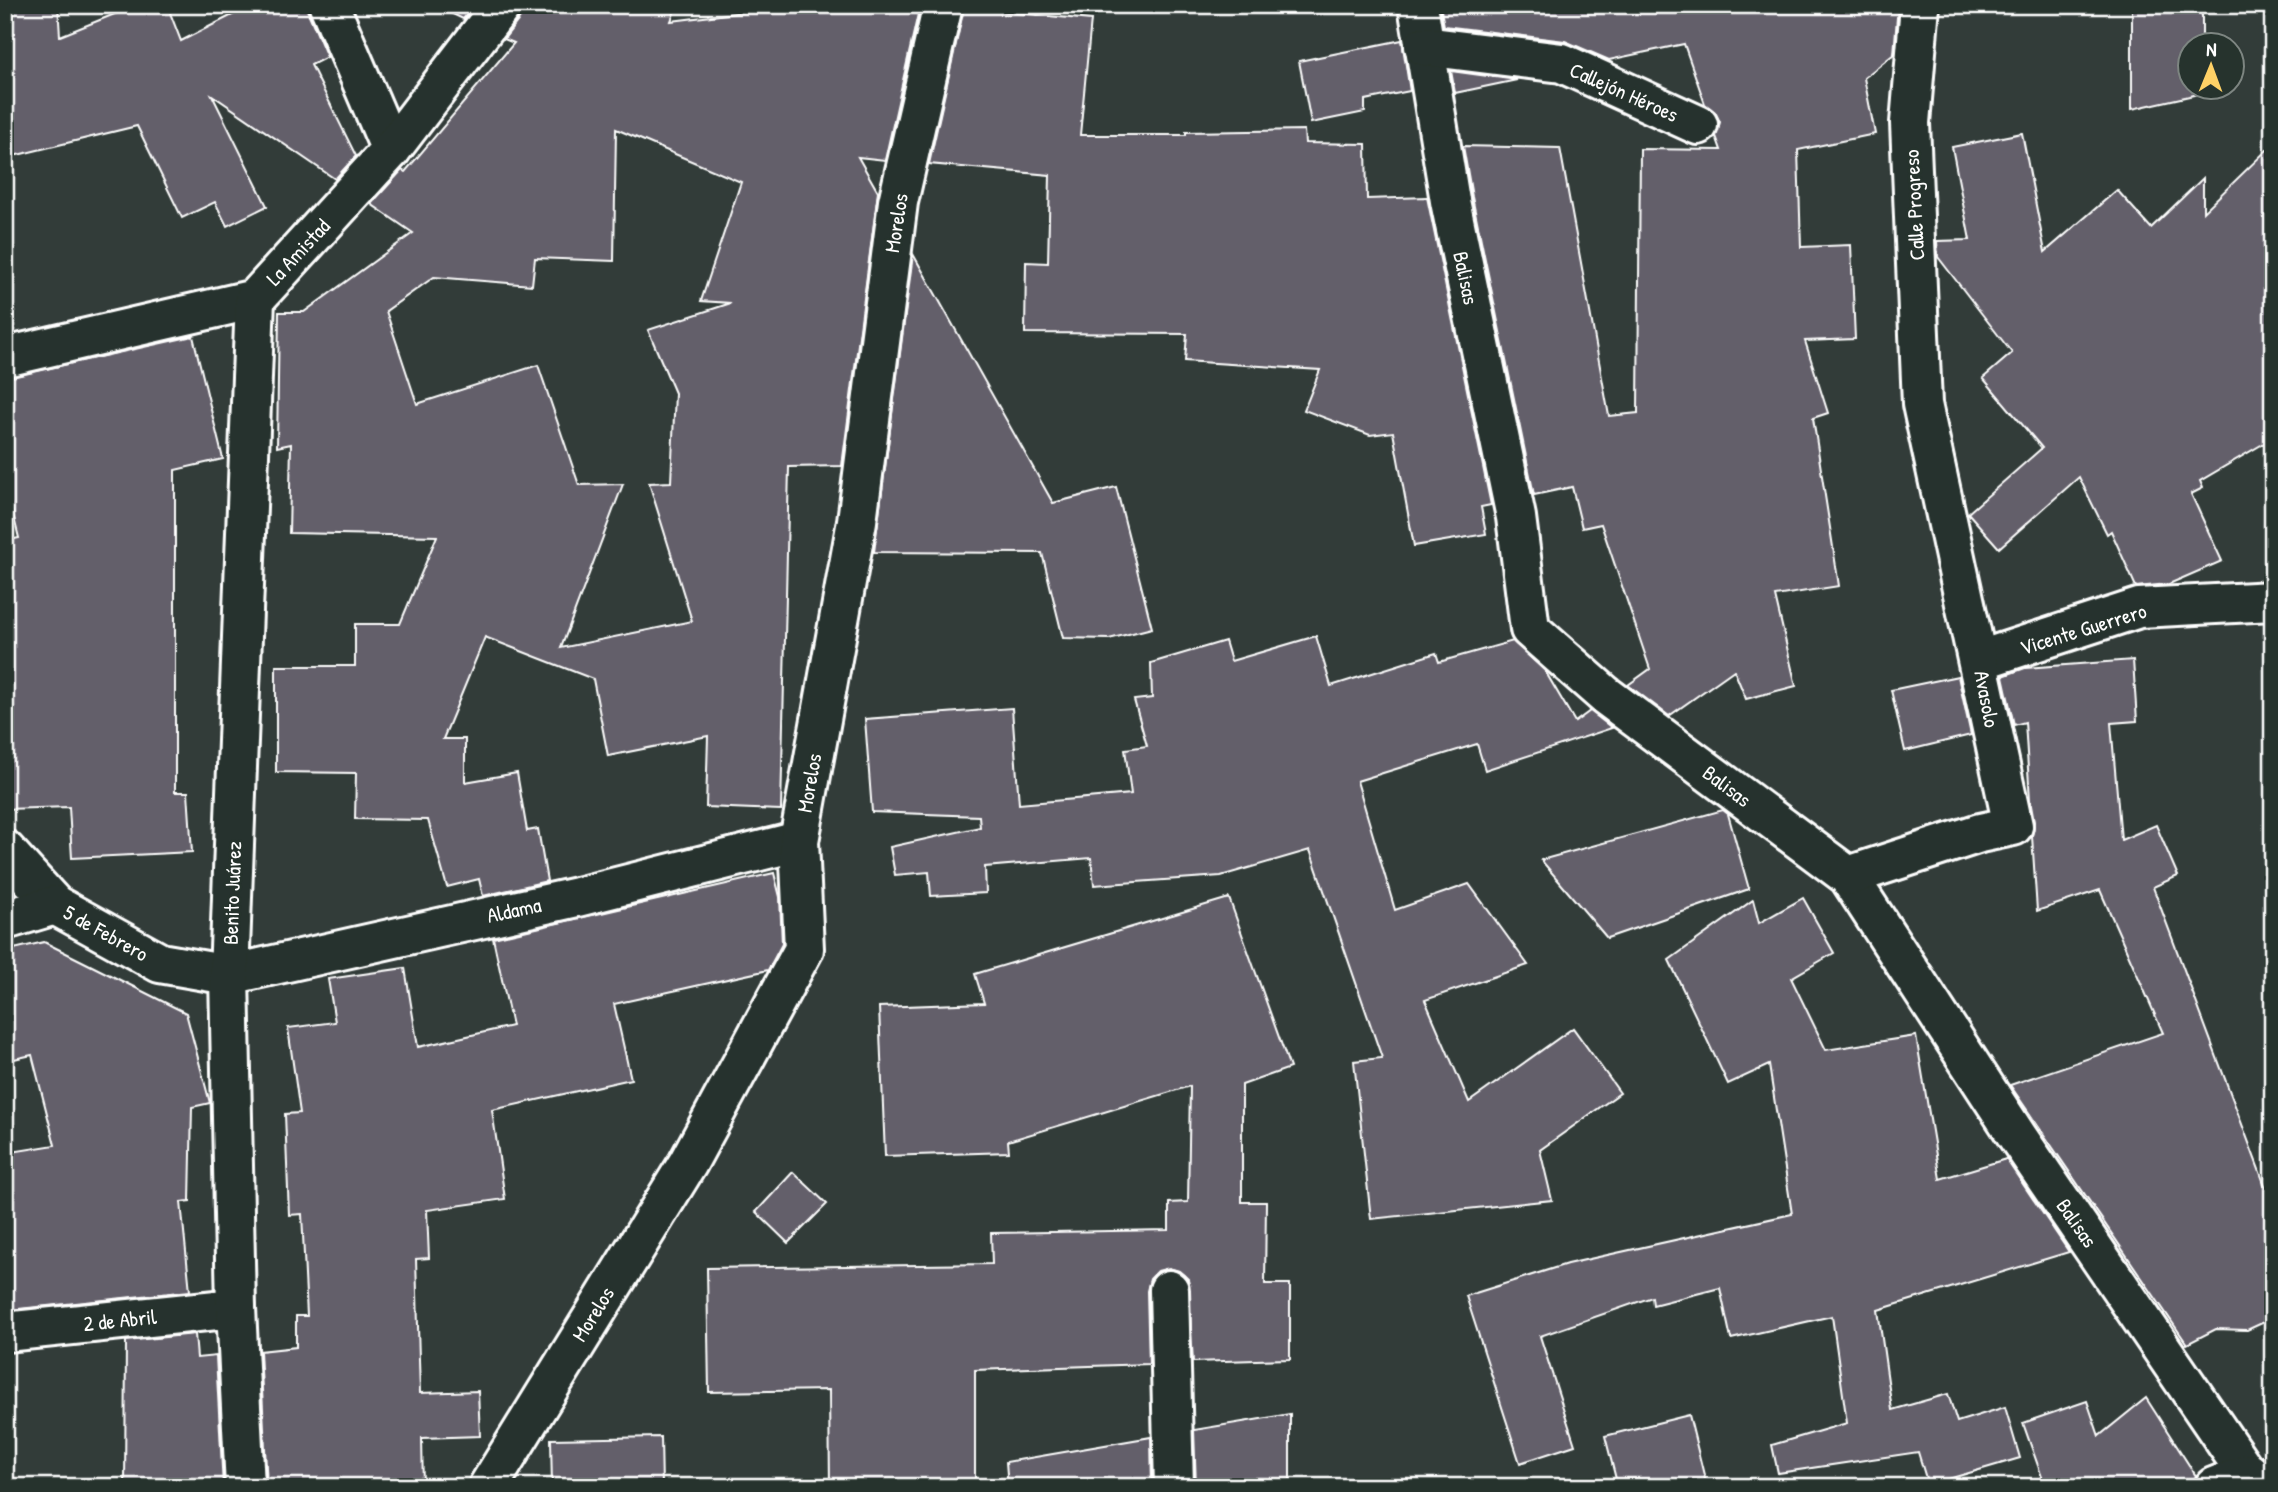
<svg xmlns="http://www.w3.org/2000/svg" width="2278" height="1492" font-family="'Patrick Hand',sans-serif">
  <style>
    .building { fill: #645f6a; stroke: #fff; stroke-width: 2; fill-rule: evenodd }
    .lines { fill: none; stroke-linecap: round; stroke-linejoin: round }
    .street-casing { stroke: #fff; stroke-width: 44 }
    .street { stroke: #26332d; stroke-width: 38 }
    .labels { text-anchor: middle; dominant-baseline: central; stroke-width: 5; stroke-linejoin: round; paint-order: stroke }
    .street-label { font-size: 21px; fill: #fff; stroke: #26332d }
  </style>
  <rect width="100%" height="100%" fill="#323c39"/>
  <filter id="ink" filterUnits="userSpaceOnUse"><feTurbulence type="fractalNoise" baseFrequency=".0143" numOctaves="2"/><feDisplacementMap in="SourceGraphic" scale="14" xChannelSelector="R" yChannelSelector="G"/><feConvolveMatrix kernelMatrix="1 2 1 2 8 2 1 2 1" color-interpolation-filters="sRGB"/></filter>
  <g filter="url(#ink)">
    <g class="building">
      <polygon points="5,5 58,5 60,36 137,5 167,5 181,41 252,5 305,5 327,57 311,65 356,156 335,179 212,95 267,206 227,226 215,202 182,218 137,126 5,158"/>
      <polygon points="434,5 474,5 463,19"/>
      <path d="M523,5h154l-6,16 130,-16h119l-35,155 -27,-3 20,35 -36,274 -53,1 -8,343 -75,-3 2,-71 -100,20 -15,-77 -108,-42 -42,102h22v43l52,-9 10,58 11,-2 9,52 -64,15 -4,-17 -32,8 -19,-67 -73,-1 1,-46 -80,-1v-106h79v-42h45l37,-88 -148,-3 2,-89 -14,3 2,-135h25l109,-79 -42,-29 31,-34 3,2 109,-129 -10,-4 16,-21zM616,129l125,53 -40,119 30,2 -83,27 27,63 -4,89 -22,1 43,138 -131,27 62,-164 -44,1 -41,-120 -121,39 -31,-93 48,-34 98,8 3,-27 79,3z"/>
      <polygon points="1440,5 1898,5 1894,54 1864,78 1875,134 1798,150 1801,247 1851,245 1855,339 1805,341 1828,413 1813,418 1839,586 1775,596 1796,686 1746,699 1734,670 1669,716 1628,685 1650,669 1601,524 1582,528 1572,487 1534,495 1472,197 1463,146 1560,148 1609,416 1638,413 1640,149 1721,150 1716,136 1720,122 1715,112 1705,104 1684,44 1609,60 1565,41 1444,26"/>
      <polygon points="2132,5 2202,5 2202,46 2190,46 2190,88 2203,88 2203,93 2132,109"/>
      <polygon points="964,8 1091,20 1080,135 1186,135 1186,132 1304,130 1305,143 1366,144 1367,199 1427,197 1491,505 1481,507 1486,534 1414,546 1393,432 1370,435 1304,410 1320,370 1185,361 1187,334 1025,333 1026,262 1048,263 1050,175 929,164"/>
      <polygon points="1402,40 1410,91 1365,100 1365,112 1311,123 1299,61"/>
      <polygon points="1451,71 1517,80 1455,93"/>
      <polygon points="2022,133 2045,252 2117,190 2151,228 2203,178 2203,212 2273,144 2273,438 2200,481 2203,488 2191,494 2222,561 2169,584 2136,587 2111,531 2107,534 2079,477 1999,548 1968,513 2042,448 1983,378 2012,353 1938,257 1937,241 1970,240 1952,147"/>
      <polygon points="913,254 1053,503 1116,487 1152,628 1109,639 1063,638 1042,553 874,552"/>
      <polygon points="193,336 223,459 175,470 175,792 188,792 192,852 72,858 69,807 5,809 5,541 19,538 5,482 5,378"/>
      <polygon points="1316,636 1331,686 1436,653 1439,662 1513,641 1545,671 1575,722 1590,711 1612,728 1485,770 1477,744 1357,781 1395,910 1469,884 1528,965 1425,1000 1469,1102 1573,1028 1620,1093 1540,1150 1552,1200 1371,1219 1354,1061 1382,1058 1310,850 1221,876 1094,885 1091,858 985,867 986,893 931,896 929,872 895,875 890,847 980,827 979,816 872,812 865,719 1012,708 1019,804 1131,794 1125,749 1147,746 1134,700 1152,698 1151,663 1225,641 1231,661"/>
      <polygon points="2133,660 2137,721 2111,723 2121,840 2156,825 2178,876 2153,887 2273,1207 2273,1318 2247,1330 2216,1329 2187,1344 2010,1085 2163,1033 2100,890 2037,911 2032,836 2034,822 2030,800 2025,722 2014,725 2003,676 2025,668"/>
      <polygon points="1958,676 1971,735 1905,751 1891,690"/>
      <polygon points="1723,810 1728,814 1749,889 1607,938 1541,860"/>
      <polygon points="774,873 780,897 782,944 768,970 614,1004 631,1079 492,1110 505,1199 427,1210 429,1258 416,1259 420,1393 478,1391 480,1436 422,1438 423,1487 267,1487 260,1351 296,1347 296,1316 307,1316 302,1214 289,1215 285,1114 300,1113 288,1028 335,1022 328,979 405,968 418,1047 512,1026 493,938"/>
      <polygon points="1229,898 1290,1068 1242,1085 1242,1202 1266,1202 1265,1284 1290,1284 1290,1359 1193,1362 1188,1279 1179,1271 1169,1268 1158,1271 1150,1279 1147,1291 1149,1364 975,1370 975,1487 830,1487 829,1390 709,1392 707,1268 992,1264 991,1233 1169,1230 1169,1203 1188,1202 1190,1086 1008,1141 1009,1152 885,1156 879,1007 984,1003 975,974"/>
      <polygon points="1803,898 1834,953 1791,978 1826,1050 1916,1036 1940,1179 2006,1159 2069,1252 1878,1310 1892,1410 1948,1394 1957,1422 2005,1407 2020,1458 1928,1485 1918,1452 1778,1473 1772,1445 1847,1423 1832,1316 1731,1339 1720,1288 1653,1305 1652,1297 1540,1336 1575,1445 1520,1463 1466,1296 1567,1264 1792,1214 1769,1065 1728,1084 1669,960 1753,900 1759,923"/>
      <polygon points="44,942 186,1013 210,1103 192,1107 190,1201 181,1202 190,1291 9,1310 5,1282 5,1153 55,1145 32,1055 5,1061 5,951"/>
      <polygon points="793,1172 827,1204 788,1243 756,1212"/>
      <polygon points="195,1334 197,1358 216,1356 223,1487 125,1487 126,1341"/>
      <polygon points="2146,1398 2196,1476 2193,1487 2035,1487 2043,1480 2023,1423 2087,1401 2099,1436"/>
      <polygon points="1290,1414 1290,1487 1196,1487 1194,1430"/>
      <polygon points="1689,1415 1707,1487 1618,1487 1605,1436"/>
      <polygon points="661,1437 662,1487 552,1487 551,1439"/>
      <polygon points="1151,1437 1152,1487 1008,1487 1006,1462"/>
    </g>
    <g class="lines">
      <g class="street-casing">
        <g id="street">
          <polyline points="329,5 391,150"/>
          <polyline points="1418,5 1450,201 1516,517 1530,629 1605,695 1848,876 2017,1136 2256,1487"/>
          <polyline points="1424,46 1562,63 1698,125"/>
          <polyline points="5,357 255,299 391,150 502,5"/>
          <polyline points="1980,660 2139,608 2273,601"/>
          <polyline points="5,850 55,905 160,963 229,975 577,897 799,841"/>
          <polyline points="1848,876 1980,833 2013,826 1922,404 1910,123 1920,5"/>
          <polyline points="5,920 55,905"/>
          <polyline points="1169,1290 1174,1487"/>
          <polyline points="5,1332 236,1308"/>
          <polyline points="245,1487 236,1308 229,975 255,299"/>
          <polyline points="488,1487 688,1163 804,949 799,841 857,521 898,202 943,5"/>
          <polyline points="2214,1487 2249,1473"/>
        </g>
      </g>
      <use href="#street" class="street"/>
    </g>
  </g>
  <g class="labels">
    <g class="street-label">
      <text transform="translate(1624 92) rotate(24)">Callejón Héroes</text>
      <text transform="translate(1914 205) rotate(-93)">Calle Progreso</text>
      <text transform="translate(896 223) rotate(-81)">Morelos</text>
      <text transform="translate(298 252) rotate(-47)">La Amistad</text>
      <text transform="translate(1466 278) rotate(78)">Balisas</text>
      <text transform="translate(2083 629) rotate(-17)">Vicente Guerrero</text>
      <text transform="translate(1987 699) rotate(79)">Avasolo</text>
      <text transform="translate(809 783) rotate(-80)">Morelos</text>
      <text transform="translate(1727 786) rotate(37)">Balisas</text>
      <text transform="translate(232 893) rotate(-88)">Benito Juárez</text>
      <text transform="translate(514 910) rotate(-12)">Aldama</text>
      <text transform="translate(106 933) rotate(29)">5 de Febrero</text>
      <text transform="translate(2077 1223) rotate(55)">Balisas</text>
      <text transform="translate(593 1314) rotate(-58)">Morelos</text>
      <text transform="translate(120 1320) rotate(-6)">2 de Abril</text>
    </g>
  </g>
  <rect width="2278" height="1492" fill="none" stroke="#26332d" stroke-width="28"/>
  <rect x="14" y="14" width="2250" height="1464" fill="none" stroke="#fff" stroke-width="2.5" filter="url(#ink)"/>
  <g transform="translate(2211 66) rotate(1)"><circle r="33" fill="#26332d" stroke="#7d8581" stroke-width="2"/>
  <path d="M0-5L12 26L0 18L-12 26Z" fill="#ffd166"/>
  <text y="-10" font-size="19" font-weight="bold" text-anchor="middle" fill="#ffffff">N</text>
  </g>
</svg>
